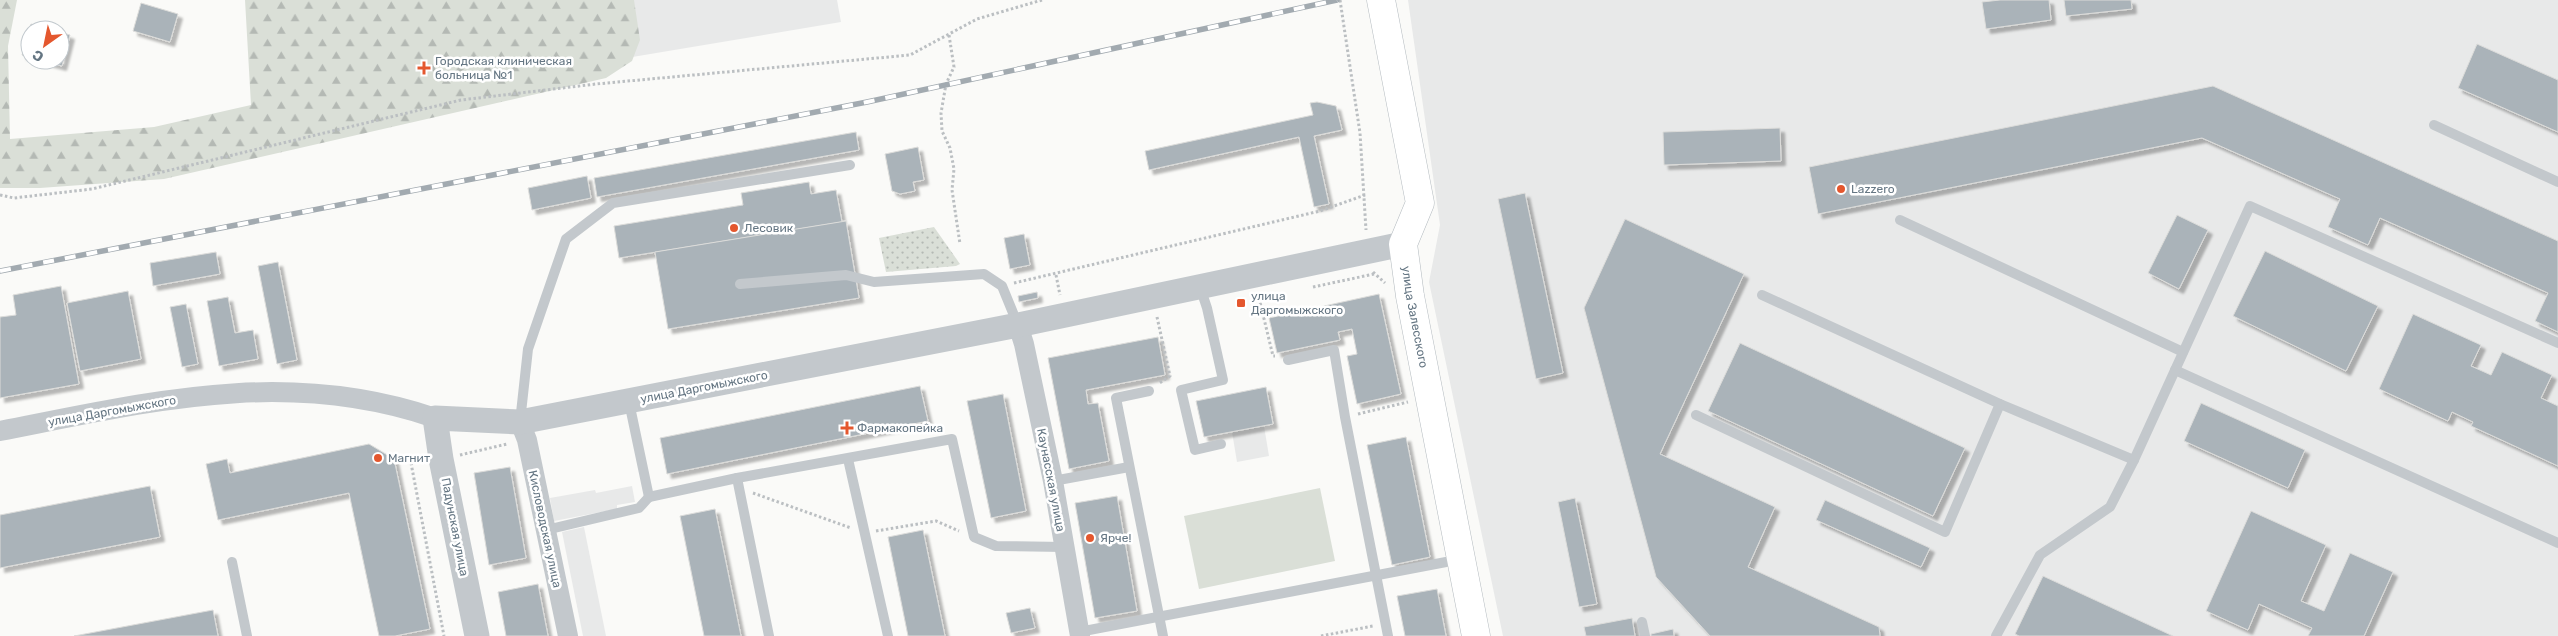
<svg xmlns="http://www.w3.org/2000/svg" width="2558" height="636" viewBox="0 0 2558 636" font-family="Rubik,sans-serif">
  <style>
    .built { fill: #e8e9e9 }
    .grass { fill: url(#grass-dots) }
    .forest { fill: url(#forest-firs) }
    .pitch { fill: #dadfd7 }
    .building { fill: #aab3b9; stroke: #dcdcda; filter: url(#shadow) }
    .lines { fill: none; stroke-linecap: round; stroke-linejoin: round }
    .secondary-casing { stroke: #b3babf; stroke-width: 29 }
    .path { stroke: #bbbfc2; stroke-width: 3; stroke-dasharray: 2.5 2.5; stroke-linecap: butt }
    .service { stroke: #c3c8cc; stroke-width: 10 }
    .minor { stroke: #c3c8cc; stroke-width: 20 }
    .tertiary { stroke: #c3c8cc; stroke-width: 25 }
    .secondary { stroke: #fff; stroke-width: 28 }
    .rail-casing { stroke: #a2aab0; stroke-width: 5.5 }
    .rail { stroke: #fff; stroke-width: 4; stroke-dasharray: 11; stroke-linecap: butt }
    .poi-dot { fill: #e4572e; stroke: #fff; stroke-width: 2 }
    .labels { text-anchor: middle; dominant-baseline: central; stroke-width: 5; stroke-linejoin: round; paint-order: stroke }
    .poi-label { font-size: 12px; fill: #657683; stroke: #fff; text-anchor: start }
    .street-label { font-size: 12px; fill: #657683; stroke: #fff }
  </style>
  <defs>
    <pattern id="grass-dots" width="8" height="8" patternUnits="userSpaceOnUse" patternTransform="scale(1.25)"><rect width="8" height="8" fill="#dadfd7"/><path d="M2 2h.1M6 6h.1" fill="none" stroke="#b4b9b4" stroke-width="1.8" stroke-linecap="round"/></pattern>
    <pattern id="forest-firs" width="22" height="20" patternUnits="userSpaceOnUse" patternTransform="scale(1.25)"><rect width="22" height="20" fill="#dadfd7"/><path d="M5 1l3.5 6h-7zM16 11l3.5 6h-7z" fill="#b4b9b4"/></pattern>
    <filter id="shadow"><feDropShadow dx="4.5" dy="4.5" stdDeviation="1" flood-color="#0004"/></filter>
  </defs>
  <rect width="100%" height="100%" fill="#fafaf8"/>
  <g class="built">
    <polygon points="267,0 837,0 841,22 292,114"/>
    <polygon points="1408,0 2558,0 2558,636 1503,636 1429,282 1440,225"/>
    <polygon points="1264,426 1269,456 1237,462 1232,432"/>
    <polygon points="632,486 635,502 617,505 617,509 554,521 550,498 595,490 596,493"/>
    <polygon points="584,527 606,636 583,636 562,532"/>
  </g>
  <polygon class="grass" points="934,227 960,264 956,266 886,272 879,238"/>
  <polygon class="forest" points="0,0 17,0 8,46 10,139 154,127 251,105 245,0 634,0 640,40 632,61 606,78 164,179 40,188 0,188"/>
  <polygon class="pitch" points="1320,488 1335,561 1199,589 1184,516"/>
  <g class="building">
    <polygon points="2000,0 2049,0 2051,20 1986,29 1982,2"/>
    <polygon points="2064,0 2131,0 2132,9 2066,16"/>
    <polygon points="141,3 178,14 170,42 133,31"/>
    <polygon points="31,24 52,30 30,30 30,57 22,55"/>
    <polygon points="60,32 70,35 62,66 39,60 60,60"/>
    <polygon points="2477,44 2558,80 2558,132 2458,88"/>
    <polygon points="2213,86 2558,241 2558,332 2535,321 2548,293 2380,218 2368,245 2328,227 2340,199 2202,138 1818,214 1809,167"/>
    <polygon points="1317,102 1336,106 1342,130 1314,136 1329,204 1314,207 1299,137 1149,170 1145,151 1313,115 1310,103"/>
    <polygon points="1780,128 1781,161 1664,165 1663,132"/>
    <polygon points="856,132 859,150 597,197 594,178"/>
    <polygon points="918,147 924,180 913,182 915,191 900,194 892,191 885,154"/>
    <polygon points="587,176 591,198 532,210 528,188"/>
    <polygon points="809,182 811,194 836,190 842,222 619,258 614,226 743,205 741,193"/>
    <polygon points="1525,193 1563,373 1536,379 1498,199"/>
    <polygon points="2177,215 2208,230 2179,289 2148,273"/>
    <polygon points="1625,219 1744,274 1660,454 1775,507 1748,567 1879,627 1880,636 1710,636 1656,577 1584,308"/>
    <polygon points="846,221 859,298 668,329 655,252"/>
    <polygon points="1024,234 1030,265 1010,269 1004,238"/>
    <polygon points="2265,251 2378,306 2346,371 2233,316"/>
    <polygon points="216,252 220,274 153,286 150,263"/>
    <polygon points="278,262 297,360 277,364 258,266"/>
    <polygon points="61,286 79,384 0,398 0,317 16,315 13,295"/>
    <polygon points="128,291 141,359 80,371 67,303"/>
    <polygon points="1037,292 1038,298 1019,302 1018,296"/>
    <polygon points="1379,294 1401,394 1357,404 1347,356 1357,354 1352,329 1338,332 1340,340 1277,353 1269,318"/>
    <polygon points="228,297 235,333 253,330 258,359 219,366 207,301"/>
    <polygon points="186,304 198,364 182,367 170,307"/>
    <polygon points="2413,314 2481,345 2471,366 2491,375 2502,352 2552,375 2541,398 2558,406 2558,466 2471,426 2473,422 2452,412 2448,421 2379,389"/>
    <polygon points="1158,337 1165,375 1086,390 1088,404 1098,403 1109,461 1069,469 1048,358"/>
    <polygon points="1740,343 1965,448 1933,516 1708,411"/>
    <polygon points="920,386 928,421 667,474 660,438"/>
    <polygon points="1266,387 1273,424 1204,437 1196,401"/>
    <polygon points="1003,394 1026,511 991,518 967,401"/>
    <polygon points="2201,403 2305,450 2288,488 2184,441"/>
    <polygon points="1406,437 1430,557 1392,565 1367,445"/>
    <polygon points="369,444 394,459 430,629 395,636 379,636 349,493 218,520 206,464 227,459 230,473"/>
    <polygon points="510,467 526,558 489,565 474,473"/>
    <polygon points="150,486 160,537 0,568 0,515"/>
    <polygon points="1117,496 1137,611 1095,618 1075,503"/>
    <polygon points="1575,498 1597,604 1579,607 1558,502"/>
    <polygon points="1825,500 1930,548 1921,567 1816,520"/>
    <polygon points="715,509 721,538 741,636 704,636 680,516"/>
    <polygon points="2251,511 2326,545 2301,601 2324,611 2350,553 2393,572 2364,636 2308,636 2312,628 2259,604 2248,630 2206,611"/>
    <polygon points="923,530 945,636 908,636 888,537"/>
    <polygon points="2043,576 2173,636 2019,636 2015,634"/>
    <polygon points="538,584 548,636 506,636 498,592"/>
    <polygon points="1437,589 1446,636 1405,636 1397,596"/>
    <polygon points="1030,608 1035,628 1011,633 1006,613"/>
    <polygon points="213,610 218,636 74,636"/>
    <polygon points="1632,618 1635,636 1586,636 1584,627"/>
    <polygon points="1673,629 1674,636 1651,636 1651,634"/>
  </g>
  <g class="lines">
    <g class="secondary-casing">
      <g id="secondary">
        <path id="s1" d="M1381 0 1420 203 1403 244 1410 296 1476 636"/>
      </g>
    </g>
    <g class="path">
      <polyline points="1340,0 1360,133 1366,230"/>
      <polyline points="949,35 954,67 946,84 941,113 942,131 950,148 954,169 952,190 960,244"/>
      <polyline points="0,195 14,198 92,189 461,100 596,84 910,55 977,19 1042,0"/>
      <polyline points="1373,272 1385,283"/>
      <polyline points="1056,275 1060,295"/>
      <polyline points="1014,283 1320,211 1365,195"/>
      <polyline points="1313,287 1374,274"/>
      <polyline points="1259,298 1273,356 1275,356"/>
      <polyline points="1157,317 1170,376 1158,384"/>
      <polyline points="1358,414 1408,402"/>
      <polyline points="460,455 507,444"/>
      <polyline points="421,461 411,463 444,636"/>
      <polyline points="753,493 851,528"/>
      <polyline points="876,531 936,521 959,531"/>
      <polyline points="1321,636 1373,626"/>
    </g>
    <g class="service">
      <polyline points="2434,125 2558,182"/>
      <polyline points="1900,220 2183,352"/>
      <polyline points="740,284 846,275 874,282 984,274 1002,286 1018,325"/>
      <polyline points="1200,287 1207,308 1223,380 1181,390 1195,450 1221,444"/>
      <polyline points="1762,295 2000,404 2134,460 2110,507 2040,555 1996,636"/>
      <polyline points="1288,360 1334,350 1345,417 1388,636"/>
      <polyline points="2175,370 2558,543"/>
      <polyline points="1149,391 1116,398 1163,636"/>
      <polyline points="629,402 649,497 737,478 952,439 974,537 996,546 1064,547"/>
      <polyline points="1696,415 1945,532 2000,404"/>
      <polyline points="520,422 528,349 566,239 613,203 850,165"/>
      <polyline points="848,459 888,636"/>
      <polyline points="2134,460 2250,206 2558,343"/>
      <polyline points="737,478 769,636"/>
      <polyline points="1053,481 1129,467"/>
      <polyline points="546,530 639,508 649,497"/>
      <polyline points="232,562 247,636"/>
      <polyline points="1642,622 1645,636"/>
      <polyline points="1079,632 1446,562"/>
    </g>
    <g class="minor">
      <polyline points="1018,325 1024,344 1053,481 1080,636"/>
      <polyline points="520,422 527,440 568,636"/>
      <path d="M0 431C149 402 286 367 435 418"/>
    </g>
    <polyline class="tertiary" points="477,636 441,459 435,418 520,422 1018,325 1403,244"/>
    <use href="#secondary" class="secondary"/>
    <g class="rail-casing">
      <polyline id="rail" points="0,271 867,102 1337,0"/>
    </g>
    <use href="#rail" class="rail"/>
  </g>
  <g class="poi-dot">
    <path d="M421.5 60.5h5v5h5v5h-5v5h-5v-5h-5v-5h5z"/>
    <circle cx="1841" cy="189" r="5"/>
    <circle cx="734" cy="228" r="5"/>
    <rect x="1236" y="298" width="10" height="10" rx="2.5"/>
    <path d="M844.5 420.5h5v5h5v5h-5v5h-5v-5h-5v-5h5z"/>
    <circle cx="378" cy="458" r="5"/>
    <circle cx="1090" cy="538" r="5"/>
  </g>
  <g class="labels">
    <g class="poi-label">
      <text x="435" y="61">Городская клиническая<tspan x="435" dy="14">больница №1</tspan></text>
      <text x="1851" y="189">Lazzero</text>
      <text x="744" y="228">Лесовик</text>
      <text x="1251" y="296">улица<tspan x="1251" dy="14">Даргомыжского</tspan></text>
      <text x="857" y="428">Фармакопейка</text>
      <text x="388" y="458">Магнит</text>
      <text x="1100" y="538">Ярче!</text>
    </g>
    <g class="street-label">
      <text stroke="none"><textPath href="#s1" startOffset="325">улица Залесского</textPath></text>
      <text transform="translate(704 387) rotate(-11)">улица Даргомыжского</text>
      <text transform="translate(112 411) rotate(-10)">улица Даргомыжского</text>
      <text transform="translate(1051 480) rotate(79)">Каунасская улица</text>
      <text transform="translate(455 527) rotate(79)">Падунская улица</text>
      <text transform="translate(545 529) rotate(78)">Кисловодская улица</text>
    </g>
  </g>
  <g transform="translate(45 45) rotate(213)"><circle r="24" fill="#ffffff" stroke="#c1c8cd"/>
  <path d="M0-4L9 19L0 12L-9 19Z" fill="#e4572e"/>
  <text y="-8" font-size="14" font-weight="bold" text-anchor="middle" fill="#657683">С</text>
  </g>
</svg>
